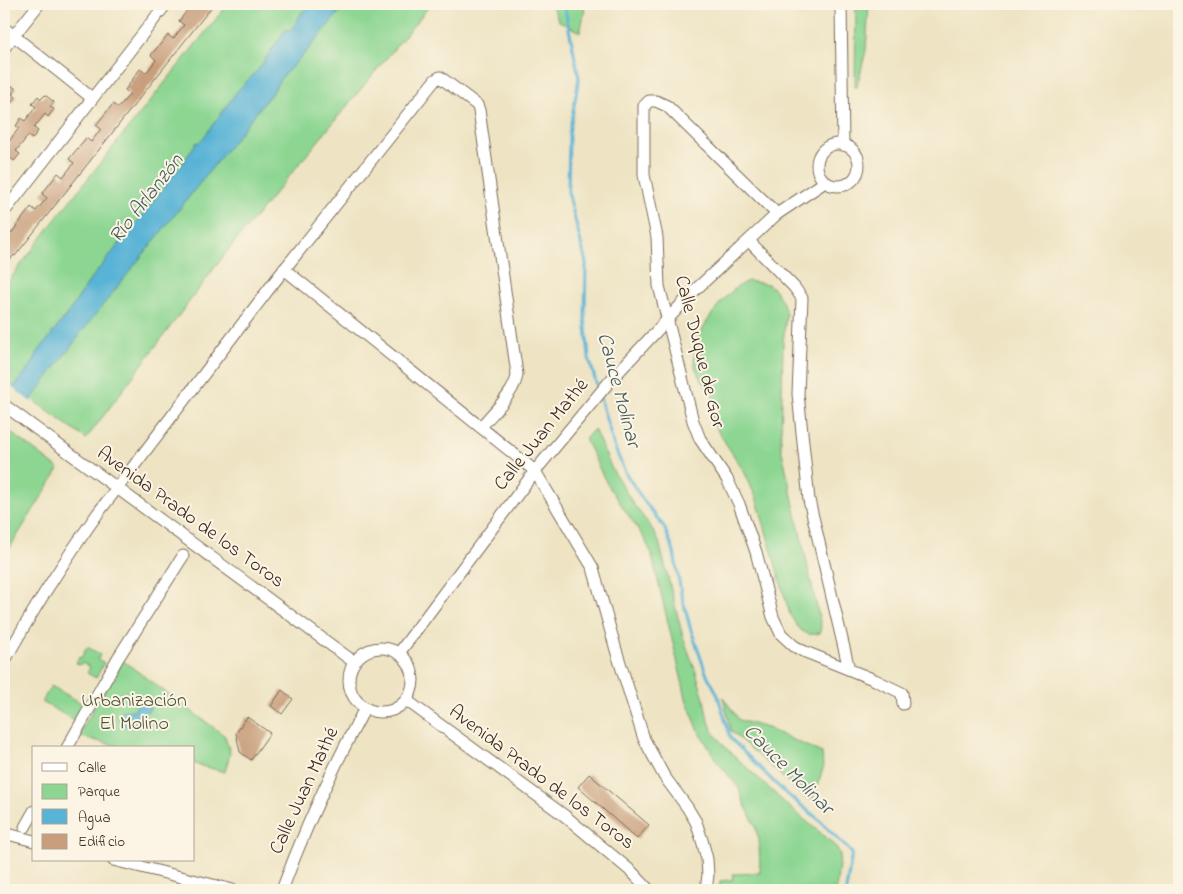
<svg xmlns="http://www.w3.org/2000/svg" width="1183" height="894" viewBox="0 0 1183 894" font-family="'Indie Flower',sans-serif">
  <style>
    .green { fill: #8cd692; stroke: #648058 }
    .water { fill: #58b3d6; stroke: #4a6e7a }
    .pier { fill: #eee4c4 }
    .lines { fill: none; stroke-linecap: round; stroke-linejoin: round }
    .stream { stroke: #58b3d6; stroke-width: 3 }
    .building { fill: #c89e7c }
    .street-casing { stroke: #7a6b58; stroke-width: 13 }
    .street { stroke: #fff; stroke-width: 11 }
    .labels { text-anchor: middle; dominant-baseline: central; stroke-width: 4; stroke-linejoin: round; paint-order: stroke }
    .street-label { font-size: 20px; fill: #3b2a1e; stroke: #fcf5e5 }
    .park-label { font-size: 20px; fill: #4f553b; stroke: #fcf5e5 }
    .water-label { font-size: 21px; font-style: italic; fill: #455a5e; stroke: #fcf5e5 }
  </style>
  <rect width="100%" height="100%" fill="#fcf5e5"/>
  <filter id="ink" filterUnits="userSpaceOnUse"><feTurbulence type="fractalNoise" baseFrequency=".02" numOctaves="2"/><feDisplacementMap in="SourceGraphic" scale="10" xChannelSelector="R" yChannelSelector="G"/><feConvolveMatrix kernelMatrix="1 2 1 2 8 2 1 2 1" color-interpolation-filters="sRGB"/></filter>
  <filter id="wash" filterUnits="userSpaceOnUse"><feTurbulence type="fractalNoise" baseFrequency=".0096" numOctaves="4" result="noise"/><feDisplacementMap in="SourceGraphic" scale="20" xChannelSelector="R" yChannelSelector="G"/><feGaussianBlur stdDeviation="1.12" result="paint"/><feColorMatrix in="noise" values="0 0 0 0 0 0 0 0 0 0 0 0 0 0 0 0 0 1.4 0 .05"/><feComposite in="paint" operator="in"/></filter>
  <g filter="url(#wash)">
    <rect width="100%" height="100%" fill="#eee4c4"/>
    <g class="green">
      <polygon points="228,4 431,4 225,254 86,439 4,379 4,287 61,212"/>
      <polygon points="551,4 585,4 584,15 580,32 559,21"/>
      <polygon points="856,4 869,4 866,50 857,87 855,87"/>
      <path d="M748 281 768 284 775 290 783 303 786 314 783 344 781 447 821 626 820 633C804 638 798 628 790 615L757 500 745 473 714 425 712 415 714 397C707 387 694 373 694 359 694 334 724 290 748 281Z"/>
      <polygon points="4,427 59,469 4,557"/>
      <polygon points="594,429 612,469 634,505 651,527 659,542 683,637 696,672 704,699 707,716 713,732 725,747 787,805 835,845 840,855 836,890 719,890 720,881 732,880 733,874 760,873 759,841 755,825 744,803 739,788 716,760 699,731 687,702 651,552 644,538 607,484 585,439"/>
      <polygon points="87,647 100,654 98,659 104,663 96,678 87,673 90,667 82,663 80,665 76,663 79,657 81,658"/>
      <polygon points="122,660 225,736 230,753 225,772 194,764 194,748 125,748 78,736"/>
      <polygon points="51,686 85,705 76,721 42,702"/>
      <polygon points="723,697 739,720 767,728 822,753 823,769 813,798 809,799 805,797 731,731"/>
    </g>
    <g class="water">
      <path d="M311 4H346L306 52 280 79 274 90 91 320 4 436V399L32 364 38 352 69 312 90 280 146 211 156 197 166 185 171 176 181 166 196 143 201 141 238 90 258 70 285 30 293 29C296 19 302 11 311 4Z"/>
      <polygon points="143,701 149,703 150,708 148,711 140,716 138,724 130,727 122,725 119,719 120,713 124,711 134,710 139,703"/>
    </g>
    <polygon class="pier" points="10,386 31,402 10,432 4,427 4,395"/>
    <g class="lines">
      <g class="stream">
        <polyline points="564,4 579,78 569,134 568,192 586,263 585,317 589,358 598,390"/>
        <polyline points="600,398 614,446 625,472 641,497 664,527 674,552 681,593 690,627 706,673 717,693 731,739 782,790 817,818 852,853 846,890"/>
      </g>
    </g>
    <g id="blocks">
      <g class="building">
        <polygon points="192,4 214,4 15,256 14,255 4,267 4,243 31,207 36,211 47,198 42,194 58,173 63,177 74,163 69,159 86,138 91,142 101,129 96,125 113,104 118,108 130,94 125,90 140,69 146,73 156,60 151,55 168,35 173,39 184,25 179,21"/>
        <polygon points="4,80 16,89 12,94 16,97 10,104 6,101 4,105"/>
        <polygon points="45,95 54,102 50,107 54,109 48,117 45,114 34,128 38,131 32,139 28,136 16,151 20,154 14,161 11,158 4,167 4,141 7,144 19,128 16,126 21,118 25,121 36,107 32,104 38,96 41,99"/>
        <polygon points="282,690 293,699 282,714 271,706"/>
        <polygon points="247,717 270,733 251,760 240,752 236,733"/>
        <polygon points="589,774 649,825 637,839 578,787"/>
      </g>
    </g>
  </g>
  <g filter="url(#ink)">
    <use href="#blocks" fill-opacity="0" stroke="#7a6b58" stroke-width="1"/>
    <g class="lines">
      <g class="street-casing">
        <g id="street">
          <polyline points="841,4 843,145"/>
          <polyline points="4,28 92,98"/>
          <polyline points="4,48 39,4"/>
          <circle cx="838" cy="165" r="21"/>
          <polyline points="4,212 166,4"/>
          <polyline points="777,214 667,106 656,101 649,101 644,106 644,175 657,237 659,286 693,421 700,439 727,479 739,504 756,552 773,617 781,634 794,646 803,651 875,680 902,693 903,704"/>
          <polyline points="749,241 794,287 802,298 798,394 809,500 849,669"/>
          <polyline points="284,269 535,471 593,568 616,650 644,739 664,776 687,807 696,822 702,840 707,859 708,875 706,890"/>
          <polyline points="4,405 354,662"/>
          <circle cx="381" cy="680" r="32"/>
          <polyline points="399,653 535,471 610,381 693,292 777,214 825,182"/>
          <path d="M4 662C32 611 64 561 98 513L275 281 435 80 440 77 477 105 479 110 517 374C516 392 492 413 481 427"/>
          <polyline points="406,700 565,816 632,872 649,890"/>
          <polyline points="67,748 118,658 183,556"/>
          <polyline points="25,827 34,811"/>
          <polyline points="4,833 34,841"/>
          <polyline points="113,860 233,890"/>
          <path d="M282 890C305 828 333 767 365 708"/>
        </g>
      </g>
      <use href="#street" class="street"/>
    </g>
  </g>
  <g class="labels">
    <g class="street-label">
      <text transform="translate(699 352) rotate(76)">Calle Duque de Gor</text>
      <text transform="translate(542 435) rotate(-51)">Calle Juan Mathé</text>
      <text transform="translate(190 518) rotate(36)">Avenida Prado de los Toros</text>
      <text transform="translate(541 778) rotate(37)">Avenida Prado de los Toros</text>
      <text transform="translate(305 791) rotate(-65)">Calle Juan Mathé</text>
    </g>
    <g class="park-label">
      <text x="134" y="701">Urbanización<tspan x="134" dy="23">El Molino</tspan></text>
    </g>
    <g class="water-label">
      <text transform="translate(147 199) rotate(-52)">Río Arlanzón</text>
      <text transform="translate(618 390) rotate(75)">Cauce Molinar</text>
      <text transform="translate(788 770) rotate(45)">Cauce Molinar</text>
    </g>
  </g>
  <rect width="1183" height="894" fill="none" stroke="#fcf5e5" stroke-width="20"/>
  <rect x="32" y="746" width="162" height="115" fill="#fcf5e5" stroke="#afa495"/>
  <rect x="42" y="763" width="25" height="8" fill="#ffffff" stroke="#afa495"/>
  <text x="78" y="772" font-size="15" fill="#3b2a1e">Calle</text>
  <rect x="42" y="784" width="25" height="15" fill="#8cd692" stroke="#afa495"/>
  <text x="78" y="796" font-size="15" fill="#3b2a1e">Parque</text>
  <rect x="42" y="809" width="25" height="15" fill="#58b3d6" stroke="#afa495"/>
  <text x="78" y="822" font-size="15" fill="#3b2a1e">Agua</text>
  <rect x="42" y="834" width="25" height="15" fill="#c89e7c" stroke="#afa495"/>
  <text x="78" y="846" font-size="15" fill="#3b2a1e">Edificio</text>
</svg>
